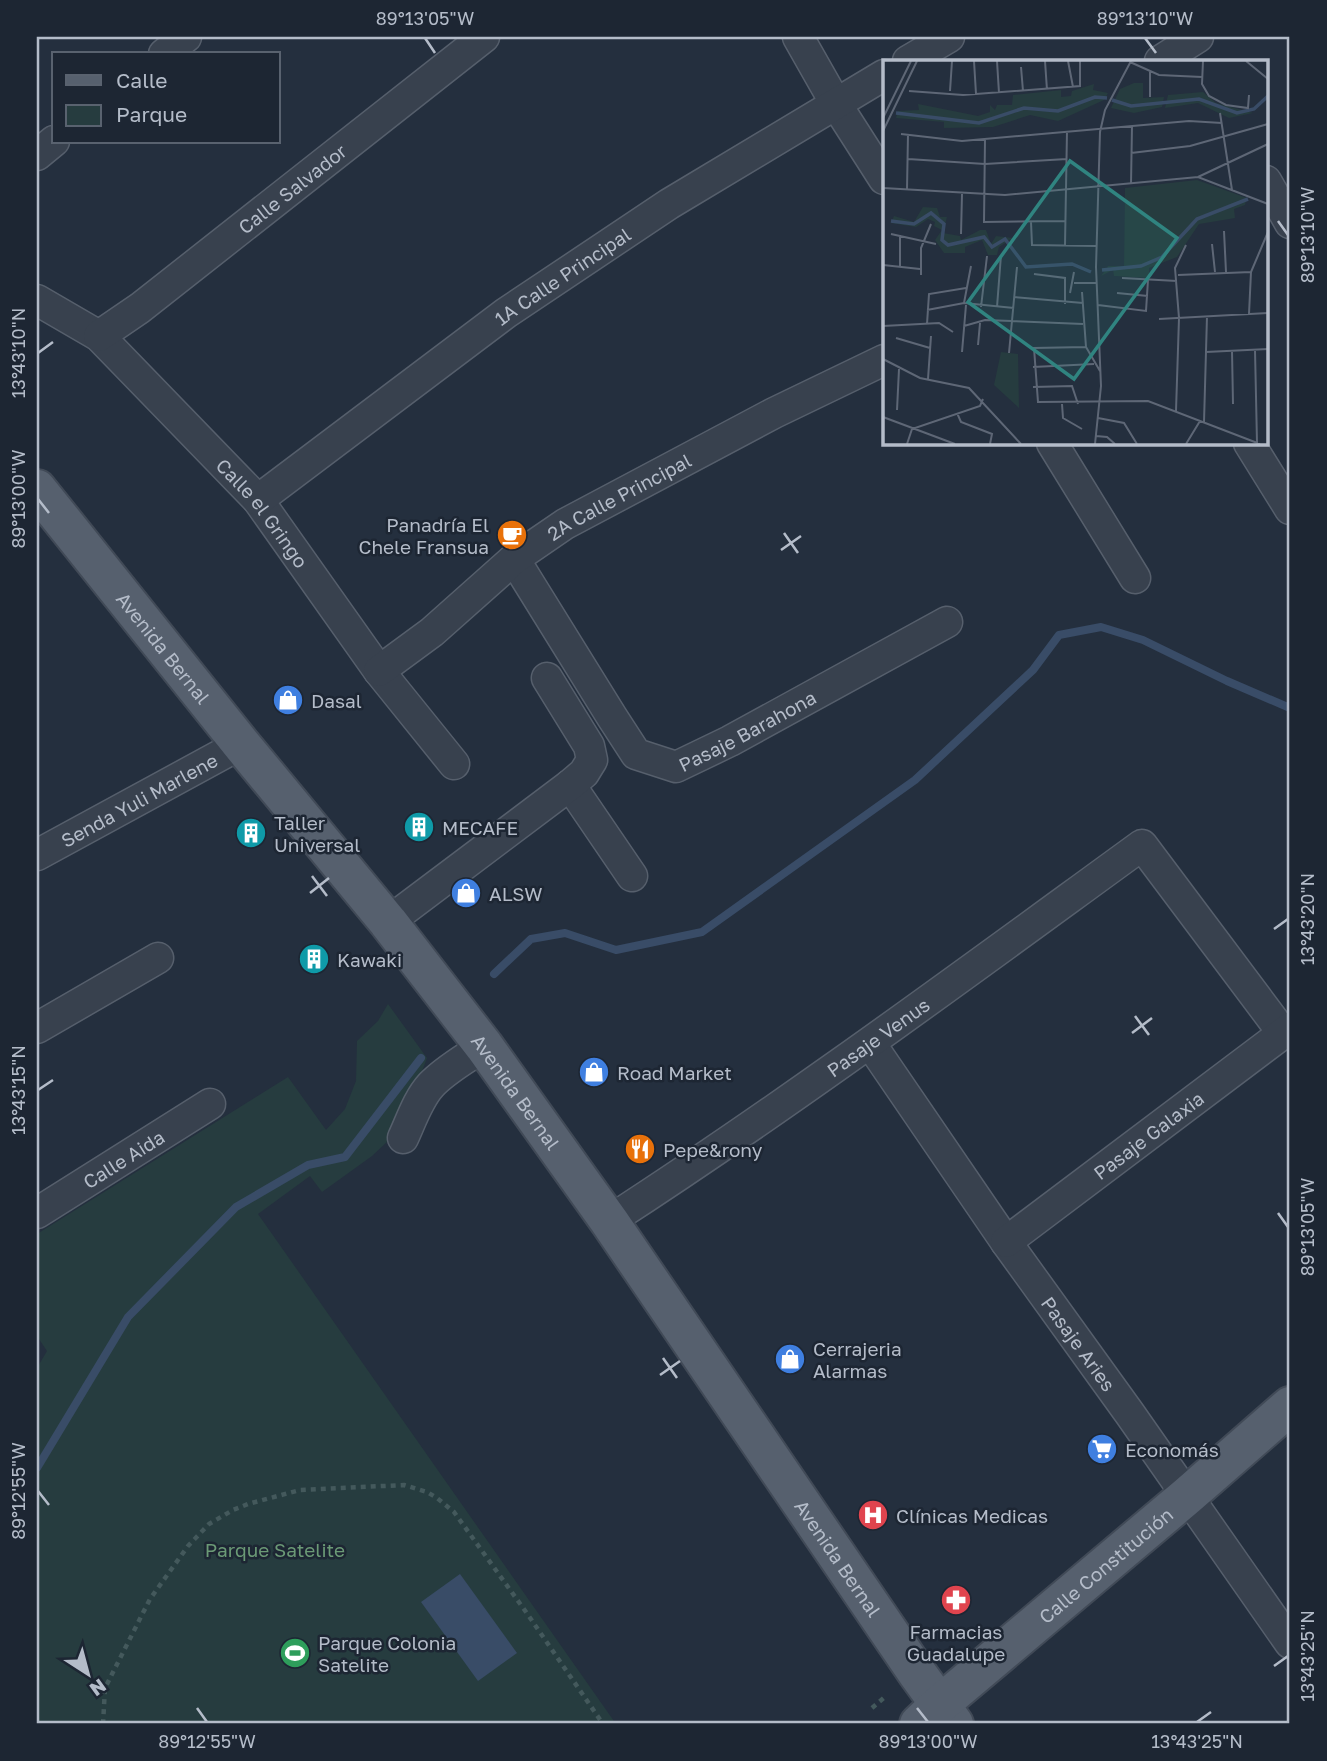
<svg xmlns="http://www.w3.org/2000/svg" width="1327" height="1761" viewBox="0 0 1327 1761" font-family="'Golos Text',sans-serif">
  <style>
    .green { fill: #263c3f }
    .water { fill: #394c67 }
    .lines { fill: none; stroke-linecap: round; stroke-linejoin: round }
    .stream { stroke: #394c67; stroke-width: 8 }
    .minor-casing { stroke: #565f6c; stroke-width: 33 }
    .major-casing { stroke: #414a57; stroke-width: 42 }
    .path { stroke: #44595c; stroke-width: 4.5; stroke-dasharray: 5 5; stroke-linecap: butt }
    .minor { stroke: #38414e; stroke-width: 30 }
    .major { stroke: #56606e; stroke-width: 38 }
    .ticks { fill: none; stroke: #b4bcc9; stroke-width: 2.5 }
    .labels { text-anchor: middle; dominant-baseline: central; stroke-width: 5; stroke-linejoin: round; paint-order: stroke }
    .street-label { font-size: 19px; fill: #b4bcc9; stroke: #1d2633 }
    .poi-label { font-size: 19px; fill: #b4bcc9; stroke: #1d2633; text-anchor: start }
    .park-label { font-size: 19px; fill: #6b9a76; stroke: #1d2633 }
    .inset-river { fill: none; stroke: #394c67; stroke-width: 3.5 }
    .inset-road { fill: none; stroke: #5e6776; stroke-width: 2 }
    .view { fill: #308480; fill-opacity: 0.15; stroke: #308480; stroke-width: 3.5 }
    .inset-edge { fill: none; stroke: #b4bcc9; stroke-width: 3.5 }
    .neatline { fill: none; stroke: #b4bcc9; stroke-width: 2.5 }
    .ticks-label { font-size: 18px; text-anchor: middle; fill: #b4bcc9 }
  </style>
  <rect width="100%" height="100%" fill="#242f3e"/>
  <polygon class="green" points="388,1004 427,1058 415,1090 389,1140 372,1156 322,1192 310,1176 258,1214 616,1724 37,1724 37,1368 47,1351 37,1336 37,1234 288,1077 326,1130 345,1109 356,1081 357,1041 378,1021"/>
  <polygon class="water" points="460,1574 517,1653 478,1681 421,1602"/>
  <g class="lines">
    <g class="stream">
      <polyline points="494,974 531,939 565,933 616,950 702,932 915,780 1033,670 1059,635 1101,627 1143,640 1227,681 1290,708"/>
      <polyline points="37,1468 128,1317 236,1207 308,1165 345,1157 421,1058"/>
    </g>
    <g class="minor-casing">
      <g id="minor">
        <polyline points="798,37 836,104 884,179"/>
        <polyline points="164,54 186,37"/>
        <polyline points="908,61 949,37"/>
        <polyline points="1160,61 1198,37"/>
        <polyline points="37,155 54,141"/>
        <polyline points="1266,181 1290,223"/>
        <path id="s1" d="M37 300 99 336 258 500 379 671 454 764"/>
        <path id="s2" d="M99 336 140 308 484 37"/>
        <polyline points="1052,443 1135,578"/>
        <polyline points="1249,443 1290,509"/>
        <path id="s3" d="M258 500 506 313 669 204 884 75"/>
        <path id="s4" d="M514 559 612 717 636 754 676 767 730 741 947 622"/>
        <path id="s5" d="M379 671 432 632 514 559 565 524 774 413 884 360"/>
        <polyline points="570,785 632,876"/>
        <path id="s6" d="M37 855 241 744"/>
        <polyline points="388,922 570,785 584,773 592,760 589,746 547,678"/>
        <polyline points="37,1028 158,958"/>
        <path id="s7" d="M870 1043 1006 1242 1130 1414 1290 1643"/>
        <path d="M403 1138C411 1121 418 1099 431 1085 446 1069 467 1058 484 1046"/>
        <path id="s8" d="M37 1213 210 1104"/>
        <path id="s9" d="M609 1221C791 1103 966 973 1142 845L1283 1033"/>
        <path id="s10" d="M1006 1242 1290 1028"/>
      </g>
    </g>
    <g class="major-casing">
      <g id="major">
        <path id="s11" d="M37 489 241 744 388 922 484 1046 609 1221 917 1673 954 1724"/>
        <path id="s12" d="M919 1724 939 1705 1187 1496 1290 1406"/>
      </g>
    </g>
    <g class="path">
      <polyline points="872,1708 886,1696"/>
      <polyline points="103,1724 105,1688 150,1599 188,1546 209,1524 233,1510 248,1504 300,1490 404,1485 427,1492 437,1498 454,1512 526,1612 603,1724"/>
    </g>
    <use href="#minor" class="minor"/>
    <use href="#major" class="major"/>
  </g>
  <path class="ticks" d="M425 38 435 53M1145 38 1156 53M1278 221 1288 235M38 353 53 342M38 499 49 513M784 533 798 553M781 550 801 536M312 876 327 896M310 893 329 878M1274 929 1288 919M1135 1016 1149 1035M1132 1033 1152 1018M38 1090 53 1080M1278 1213 1288 1227M663 1358 677 1378M660 1375 680 1361M38 1491 49 1505M1274 1666 1288 1656M197 1708 207 1722M917 1708 928 1722M1197 1722 1211 1712"/>
  <defs>
    <g id="cafe-disc" transform="scale(1.575)"><circle r="9.5" fill="#e8710a" stroke="#1d2633"/><path d="M-5.5-4.5H6V0H3Q3 3.5 0 3.5H-2.5Q-5.5 3.5-5.5 0ZM3-3.2v2h1.7v-2ZM-6 4.5H4V6H-6Z" fill="#fff"/></g>
    <g id="shop-disc" transform="scale(1.575)"><circle r="9.5" fill="#3f7fe0" stroke="#1d2633"/><path d="M-5-2.5h2.3a2.7 3.5 0 0 1 5.4 0H5L5.5 6h-11ZM-1.5-2.5h3a1.5 2.3 0 0 0-3 0Z" fill="#fff"/></g>
    <g id="building-disc" transform="scale(1.575)"><circle r="9.5" fill="#0f9aa8" stroke="#1d2633"/><path d="M-4-6H4V6H1V3H-1V6H-4ZM-2.5-4.3h1.7v1.8h-1.7ZM.8-4.3h1.7v1.8H.8ZM-2.5-1h1.7V.8h-1.7ZM.8-1h1.7V.8H.8Z" fill="#fff"/></g>
    <g id="restaurant-disc" transform="scale(1.575)"><circle r="9.5" fill="#e8710a" stroke="#1d2633"/><path d="M-5-6h1v4h1v-4h1v4h1v-4h1v5L-1.5 .5V6h-2V.5L-5-1ZM5-6V6H3V1.5H1.5Q1.5-4 5-6Z" fill="#fff"/></g>
    <g id="supermarket-disc" transform="scale(1.575)"><circle r="9.5" fill="#3f7fe0" stroke="#1d2633"/><path d="M-6-5.5h2.5l.6 2H6L4.5 2H-2.5L-4.4-4H-6ZM-1.5 3.2a1.3 1.3 0 1 0 .1 0ZM3 3.2a1.3 1.3 0 1 0 .1 0Z" fill="#fff"/></g>
    <g id="hospital-disc" transform="scale(1.575)"><circle r="9.5" fill="#e0444e" stroke="#1d2633"/><path d="M-5-5h3v3.5h4V-5h3V5h-3V1.5h-4V5h-3Z" fill="#fff"/></g>
    <g id="pharmacy-disc" transform="scale(1.575)"><circle r="9.5" fill="#e0444e" stroke="#1d2633"/><path d="M-2-6h4v4h4v4h-4v4h-4v-4h-4v-4h4Z" fill="#fff"/></g>
    <g id="stadium-disc" transform="scale(1.575)"><circle r="9.5" fill="#2e9e5b" stroke="#1d2633"/><path d="M0-5a6.5 5 0 1 0 0 10a6.5 5 0 1 0 0-10ZM-3.5-1.8h7v3.6h-7Z" fill="#fff"/></g>
  </defs>
  <g fill-rule="evenodd">
    <use href="#cafe-disc" x="512" y="535"/>
    <use href="#shop-disc" x="288" y="700"/>
    <use href="#building-disc" x="419" y="827"/>
    <use href="#building-disc" x="251" y="833"/>
    <use href="#shop-disc" x="466" y="893"/>
    <use href="#building-disc" x="314" y="959"/>
    <use href="#shop-disc" x="594" y="1072"/>
    <use href="#restaurant-disc" x="640" y="1149"/>
    <use href="#shop-disc" x="790" y="1359"/>
    <use href="#supermarket-disc" x="1102" y="1449"/>
    <use href="#hospital-disc" x="873" y="1515"/>
    <use href="#pharmacy-disc" x="956" y="1600"/>
    <use href="#stadium-disc" x="295" y="1653"/>
  </g>
  <g class="labels">
    <g class="street-label">
      <text stroke="none"><textPath href="#s2" startOffset="243">Calle Salvador</textPath></text>
      <text stroke="none"><textPath href="#s3" startOffset="378">1A Calle Principal</textPath></text>
      <text stroke="none"><textPath href="#s5" startOffset="298">2A Calle Principal</textPath></text>
      <text stroke="none"><textPath href="#s1" startOffset="313">Calle el Gringo</textPath></text>
      <text stroke="none"><textPath href="#s11" startOffset="203">Avenida Bernal</textPath></text>
      <text stroke="none"><textPath href="#s4" startOffset="352">Pasaje Barahona</textPath></text>
      <text stroke="none"><textPath href="#s6" startOffset="116">Senda Yuli Marlene</textPath></text>
      <text stroke="none"><textPath href="#s9" startOffset="326">Pasaje Venus</textPath></text>
      <text stroke="none"><textPath href="#s11" startOffset="770">Avenida Bernal</textPath></text>
      <text stroke="none"><textPath href="#s10" startOffset="178">Pasaje Galaxia</textPath></text>
      <text stroke="none"><textPath href="#s8" startOffset="102">Calle Aida</textPath></text>
      <text stroke="none"><textPath href="#s7" startOffset="366">Pasaje Aries</textPath></text>
      <text stroke="none"><textPath href="#s11" startOffset="1337">Avenida Bernal</textPath></text>
      <text stroke="none"><textPath href="#s12" startOffset="245">Calle Constitución</textPath></text>
    </g>
    <g class="poi-label">
      <text x="489" y="524" text-anchor="end">Panadría El<tspan x="489" dy="22">Chele Fransua</tspan></text>
      <text x="311" y="700">Dasal</text>
      <text x="274" y="822">Taller<tspan x="274" dy="22">Universal</tspan></text>
      <text x="442" y="827">MECAFE</text>
      <text x="489" y="893">ALSW</text>
      <text x="337" y="959">Kawaki</text>
      <text x="617" y="1072">Road Market</text>
      <text x="663" y="1149">Pepe&amp;rony</text>
      <text x="813" y="1348">Cerrajeria<tspan x="813" dy="22">Alarmas</tspan></text>
      <text x="1125" y="1449">Economás</text>
      <text x="896" y="1515">Clínicas Medicas</text>
      <text x="956" y="1631" text-anchor="middle">Farmacias<tspan x="956" dy="22">Guadalupe</tspan></text>
      <text x="318" y="1642">Parque Colonia<tspan x="318" dy="22">Satelite</tspan></text>
    </g>
    <g class="park-label">
      <text x="275" y="1549">Parque Satelite</text>
    </g>
  </g>
  <g transform="translate(883 60)">
    <rect width="385" height="385" fill="#242f3e"/>
    <path d="M251 23H260V38L281 37 279 47 251 53 228 48 237 29ZM211 24 210 30 225 33 221 40 175 61 147 55 110 67 61 68V62L13 58 15 51 36 50 35 44 95 56 107 52V45L112 50 114 45H129L130 35 178 30V37L188 36 189 31ZM320 32 333 43 370 53 346 58 315 43 282 48 285 35ZM314 120 364 138 362 145 351 149 352 158 316 164 294 197 266 208V218L231 216 230 210 218 216 225 206H241L242 128ZM40 147 54 148 57 157H64L60 173 77 176 78 180 97 170H103L108 184 113 176 130 178 116 187 114 195H105L99 180 82 187V193H61L52 180 59 170 51 166 52 162 45 159 33 167 8 163 11 156 31 162ZM118 292 135 294 136 348 111 325Z" fill="#263c3f"/>
    <path class="inset-river" d="M229 40 248 46 316 39 354 53 371 49 385 36M13 53 96 63 141 48 175 51 212 37 224 38M8 161 31 164 48 153 61 164 59 180 65 185 101 177 109 187 122 179 143 207 189 204 208 212M219 210 258 206 279 197 314 159 365 139"/>
    <path class="inset-road" d="M91 1 93 34M114 1 116 33M162 1 164 30M185 1 190 27M320 1 319 24 326 36 343 45 365 48 366 35M363 1 385 19M247 2 276 15 319 17M138 7 140 31M26 31 80 35 197 26V1M67 31 69 1M267 37V11M337 53 349 130M0 58 28 1M0 71 34 1M18 74 79 81 306 61 339 63M102 79 101 162 183 161M248 93 307 86 385 64M25 99 102 104 184 99M315 117 385 84M248 124 249 66M0 128 122 135 315 117 385 144M24 129 25 74M148 162 149 185 213 186M341 171 343 212M8 174 53 184M78 174 79 134M17 175V207M329 184 332 212M182 185 184 71M0 205 37 209M151 214 182 218V244M38 215V188L48 164M295 215 368 212M239 218 294 221M191 223H214M199 232 203 287 217 311M187 233 191 212M234 233 265 236M131 237 200 243M81 243 88 206M215 245 263 251 265 220M98 247 104 196M114 247 118 195M44 250 81 243 131 248M366 254 368 212 385 172M276 259 385 253M44 264 46 234 83 228M0 266 56 263 70 272M81 266 102 260 200 264M13 278 47 288M95 285 97 263M203 287 151 288 155 342 265 341 377 384M372 290 374 383M349 291 350 344M79 292 83 245M323 292 385 289M126 293 134 207M0 299 37 318 86 328 138 384M150 307 211 304M45 319 48 276M150 327 189 326 195 344M179 344 180 358 199 369M14 350 16 309M293 351 296 258 292 208 303 185M74 353 78 362 109 374 107 384M0 357 72 384M215 358 241 363 254 384M321 362 324 256M213 376 224 377 232 384M24 384 29 369 97 346 100 339M212 384 218 326 213 207 217 72 222 50 248 1M303 384 317 361"/>
    <path class="view" d="M187 101 294 178 191 319 85 242Z"/>
    <rect width="385" height="385" class="inset-edge"/>
  </g>
  <rect width="1327" height="1761" fill="none" stroke="#1d2633" stroke-width="77"/>
  <rect x="52" y="52" width="228" height="91" fill="#1d2633" stroke="#59626f" stroke-width="2"/>
  <rect x="66" y="75" width="35" height="10" fill="#56606e" stroke="#59626f" stroke-width="2"/>
  <text x="116" y="88" font-size="21" fill="#b4bcc9">Calle</text>
  <rect x="66" y="105" width="35" height="21" fill="#263c3f" stroke="#59626f" stroke-width="2"/>
  <text x="116" y="122" font-size="21" fill="#b4bcc9">Parque</text>
  <g transform="translate(88 1674) rotate(144)" stroke="#1d2633" stroke-width="5" paint-order="stroke">
  <path d="M0-5L12 26L0 18L-12 26Z" fill="#b4bcc9"/>
  <text y="-10" font-size="19" font-weight="bold" text-anchor="middle" fill="#b4bcc9">N</text>
  </g>
  <rect x="38" y="38" width="1250" height="1684" class="neatline"/>
  <g class="ticks-label">
    <text x="425" y="25">89°13'05"W</text>
    <text x="1145" y="25">89°13'10"W</text>
    <text transform="translate(1308 235) rotate(-90)" y="6">89°13'10"W</text>
    <text transform="translate(19 353) rotate(-90)" y="6">13°43'10"N</text>
    <text transform="translate(19 499) rotate(-90)" y="6">89°13'00"W</text>
    <text transform="translate(1308 919) rotate(-90)" y="6">13°43'20"N</text>
    <text transform="translate(19 1090) rotate(-90)" y="6">13°43'15"N</text>
    <text transform="translate(1308 1227) rotate(-90)" y="6">89°13'05"W</text>
    <text transform="translate(19 1491) rotate(-90)" y="6">89°12'55"W</text>
    <text transform="translate(1308 1656) rotate(-90)" y="6">13°43'25"N</text>
    <text x="207" y="1748">89°12'55"W</text>
    <text x="928" y="1748">89°13'00"W</text>
    <text x="1197" y="1748">13°43'25"N</text>
  </g>
</svg>
